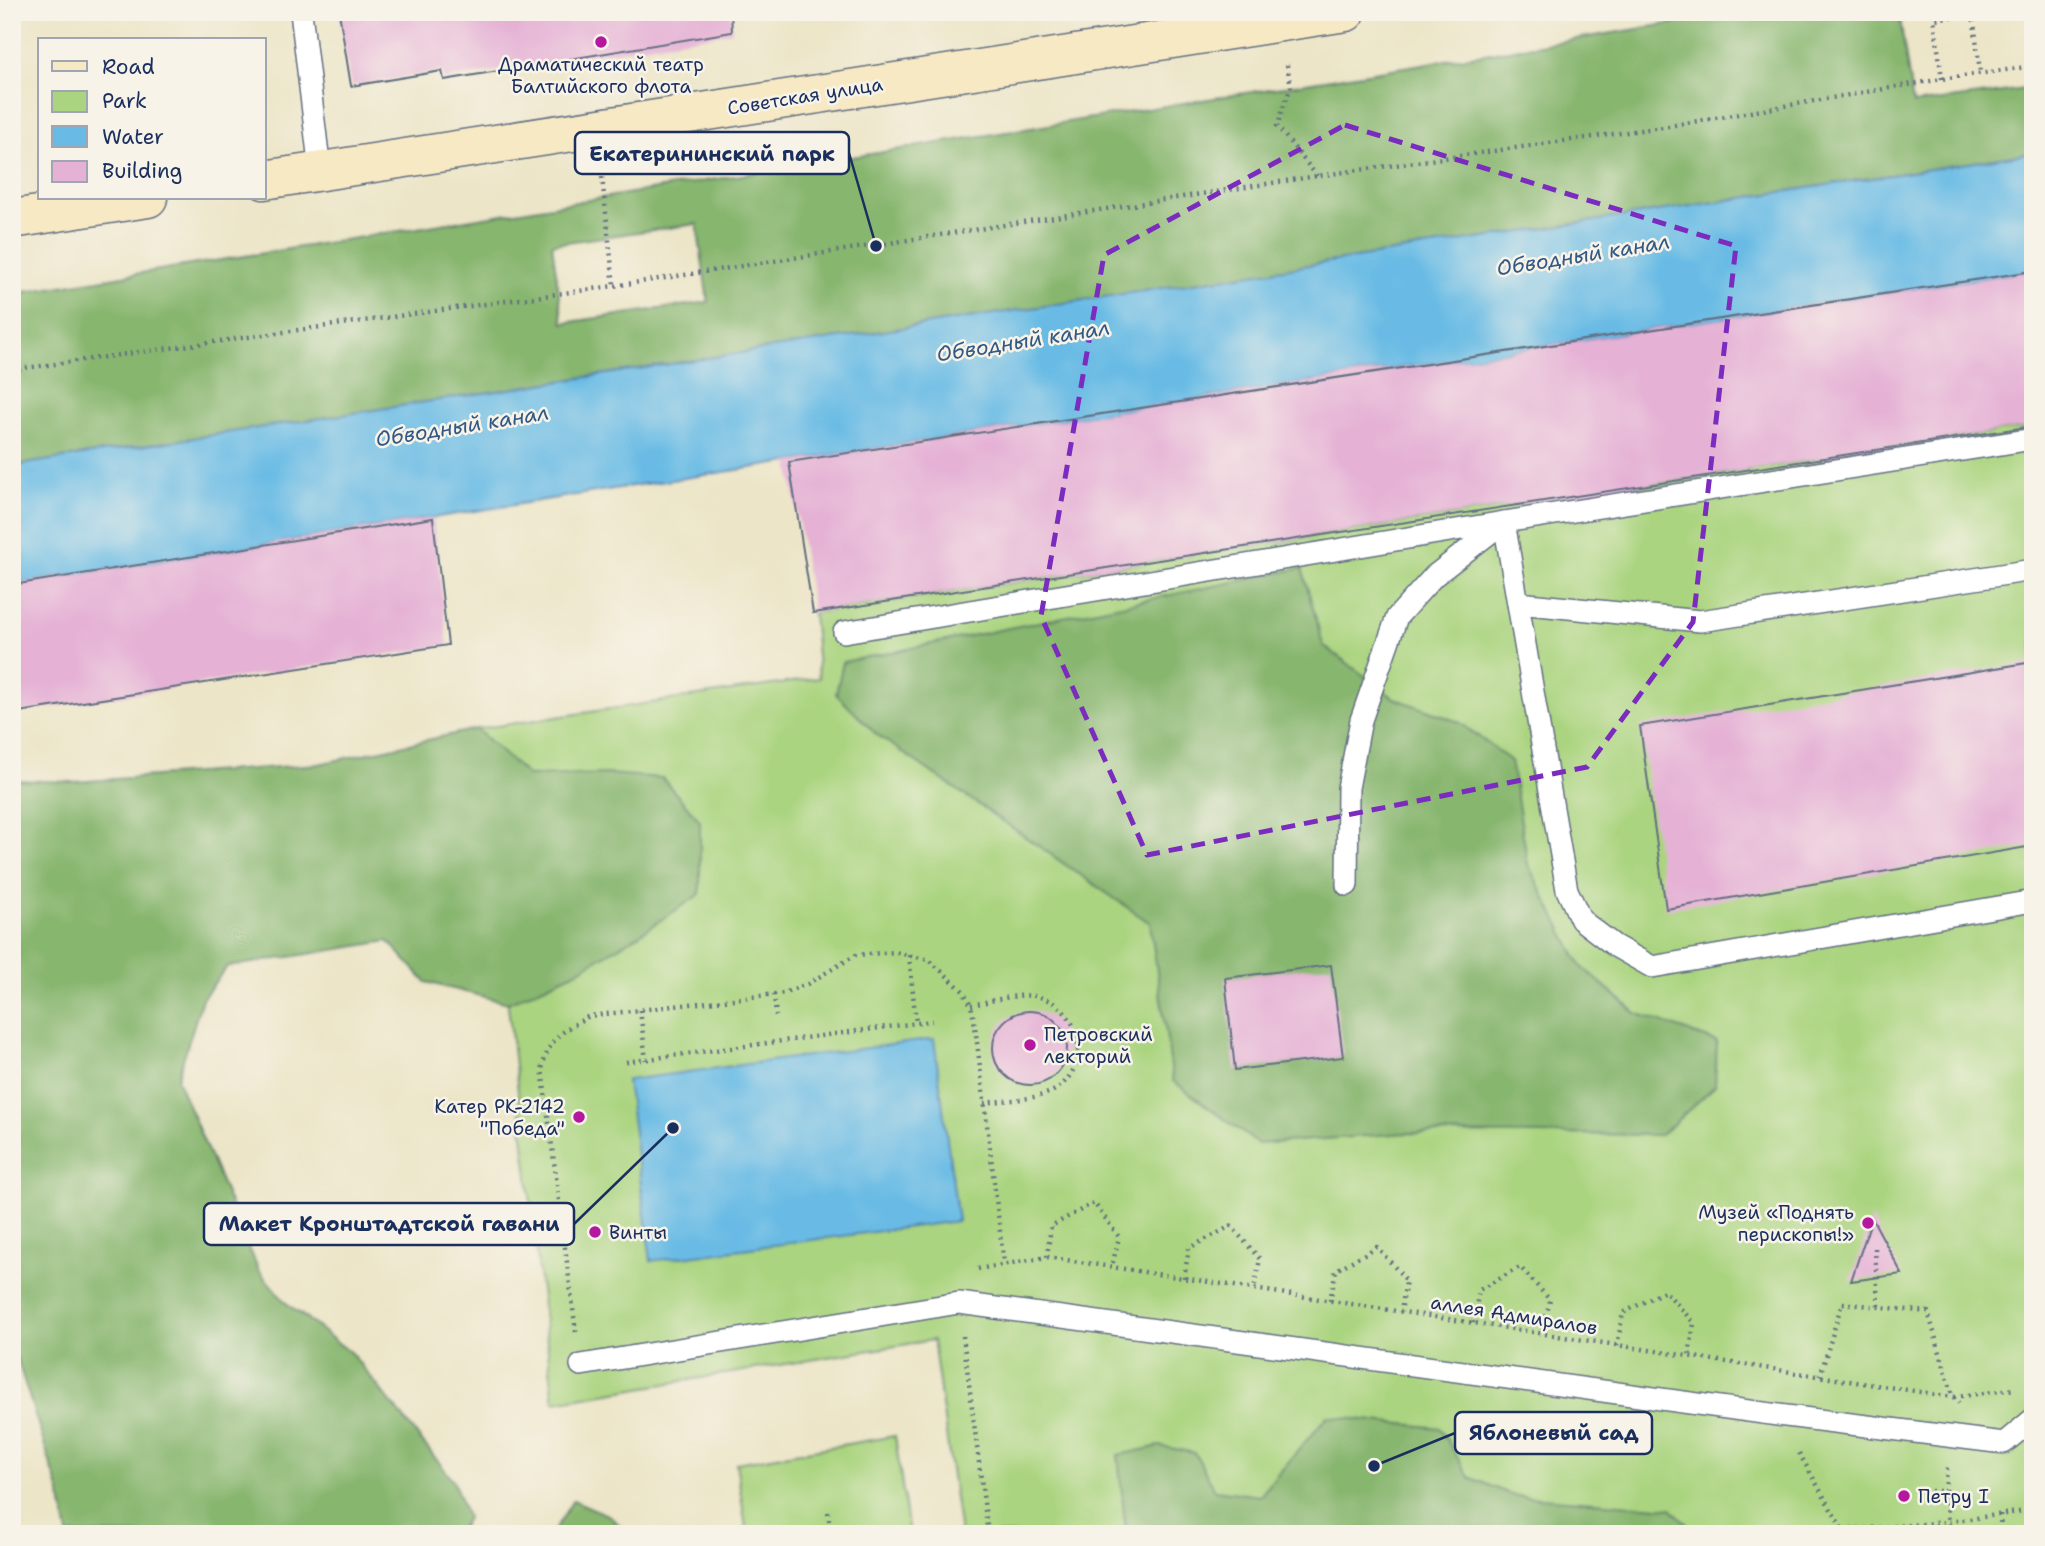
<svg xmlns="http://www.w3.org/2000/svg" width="2045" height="1546" viewBox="0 0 2045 1546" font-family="'Shantell Sans',sans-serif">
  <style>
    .green { fill: #aad47f; stroke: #62826e; stroke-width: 2 }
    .forest { fill: #87b66e; stroke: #517266; stroke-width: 2; fill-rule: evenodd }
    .water { fill: #69bbe5; stroke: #4275a2; stroke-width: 2 }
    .building { fill: #e5b1d5 }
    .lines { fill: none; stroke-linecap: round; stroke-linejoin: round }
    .lane-casing { stroke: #646f83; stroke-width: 24 }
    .secondary-casing { stroke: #646f83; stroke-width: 41 }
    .path { stroke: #646f83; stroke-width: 4.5; stroke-dasharray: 2 5; stroke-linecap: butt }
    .lane { stroke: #fff; stroke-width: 21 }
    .secondary { stroke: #f7e9c3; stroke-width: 38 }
    .marked { fill: none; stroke: #7b2cbf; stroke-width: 5; stroke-dasharray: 14 9; stroke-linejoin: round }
    .poi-dot { fill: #b5179e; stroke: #f7f3e8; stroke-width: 2.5 }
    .labels { text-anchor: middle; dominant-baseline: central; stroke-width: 5; stroke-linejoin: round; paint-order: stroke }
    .poi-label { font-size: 19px; fill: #1b2f5e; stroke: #f7f3e8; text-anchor: start }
    .street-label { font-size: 19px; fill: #1b2f5e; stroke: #f7f3e8 }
    .water-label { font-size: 21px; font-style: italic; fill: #325986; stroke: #f7f3e8 }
    .leader { fill: none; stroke: #1b2f5e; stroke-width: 2.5 }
    .callout-dot { fill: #1b2f5e; stroke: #f7f3e8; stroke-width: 2.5 }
    .callout { fill: #f7f3e8; stroke: #1b2f5e; stroke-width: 2.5 }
    .callout-label { font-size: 21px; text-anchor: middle; font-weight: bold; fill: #1b2f5e }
  </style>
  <rect width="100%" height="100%" fill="#f7f3e8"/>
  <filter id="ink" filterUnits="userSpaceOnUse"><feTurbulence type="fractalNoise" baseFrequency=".0143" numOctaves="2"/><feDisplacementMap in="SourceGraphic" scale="14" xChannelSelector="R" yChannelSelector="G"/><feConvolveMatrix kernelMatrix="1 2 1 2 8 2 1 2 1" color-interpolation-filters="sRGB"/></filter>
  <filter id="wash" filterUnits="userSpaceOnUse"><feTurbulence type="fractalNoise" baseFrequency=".00686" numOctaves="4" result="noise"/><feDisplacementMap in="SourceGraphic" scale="28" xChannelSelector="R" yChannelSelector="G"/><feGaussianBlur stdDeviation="1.57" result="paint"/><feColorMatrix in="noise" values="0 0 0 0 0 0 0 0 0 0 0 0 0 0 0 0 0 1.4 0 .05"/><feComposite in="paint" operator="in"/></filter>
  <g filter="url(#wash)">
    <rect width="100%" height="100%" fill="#ece5c7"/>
    <g class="green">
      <polygon points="2033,426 2033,1534 960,1534 933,1340 554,1402 476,729 819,678 813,613"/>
      <polygon points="895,1436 909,1534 747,1534 736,1463"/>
    </g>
    <g class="forest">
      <path d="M1742 12H1899L1913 104 2033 88V153L12 466V294ZM697 224 708 302 563 323 552 244Z"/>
      <polygon points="1302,568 1323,645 1394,698 1459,722 1511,761 1528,865 1581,966 1636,1013 1717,1042 1715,1086 1661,1135 1406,1133 1258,1144 1173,1081 1150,923 876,734 836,694 843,662"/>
      <polygon points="476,729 528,776 609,774 662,778 700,821 700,894 637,936 574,973 508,1003 426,982 388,941 227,967 202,999 177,1079 259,1271 285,1302 351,1353 453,1480 467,1518 458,1534 68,1534 60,1493 12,1343 12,780 74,782 319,764"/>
      <polygon points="1327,1416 1440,1428 1469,1477 1514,1496 1671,1508 1697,1534 1126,1534 1118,1455 1160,1446 1195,1453 1215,1490 1260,1496"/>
      <polygon points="573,1500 610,1516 629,1534 552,1534"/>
    </g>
    <g class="water">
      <polygon points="2033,153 2033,271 626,487 12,585 12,466"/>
      <polygon points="934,1039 958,1221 651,1261 627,1080"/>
    </g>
    <g id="blocks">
      <g class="building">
        <polygon points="339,12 731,12 732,32 444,80 442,71 351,86"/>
        <polygon points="2033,271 2033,426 813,613 789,462"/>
        <polygon points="433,518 448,645 12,713 12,585"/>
        <polygon points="2033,662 2033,846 1666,909 1640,726"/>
        <polygon points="1331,965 1343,1057 1235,1070 1225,978"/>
        <circle cx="1030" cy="1048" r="37"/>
        <polygon points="1872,1218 1902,1274 1851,1281"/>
      </g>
    </g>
  </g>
  <g filter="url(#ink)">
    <use href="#blocks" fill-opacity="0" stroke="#646f83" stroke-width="2"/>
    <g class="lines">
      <g class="lane-casing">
        <g id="lane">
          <polyline points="301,12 320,171"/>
          <polyline points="1518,603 1700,621 2033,570"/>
          <polyline points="844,632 1504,522 2033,439"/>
          <polyline points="1347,885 1348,788 1361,720 1397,617 1434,576 1504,522 1567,890 1581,920 1615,946 1652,967 2033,901"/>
          <polyline points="581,1365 959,1303 1778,1415 2004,1443 2033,1419"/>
        </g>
      </g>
      <g class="secondary-casing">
        <g id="secondary">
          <polyline points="264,180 1346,12"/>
          <polyline points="12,219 148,198"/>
        </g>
      </g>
      <g class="path">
        <polyline points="1973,13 1980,72"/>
        <polyline points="1287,65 1291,86 1277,126 1317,176"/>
        <polyline points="1942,79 1934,19 1973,14"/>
        <polyline points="602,177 614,286"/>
        <polyline points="12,370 614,286 1317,176 1663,127 1942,79 2033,66"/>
        <polyline points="909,955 916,1023"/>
        <polyline points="774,994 776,1016"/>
        <path d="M971 1005C989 1002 1018 993 1035 996 1079 1004 1094 1061 1058 1088 1042 1100 1004 1100 984 1103"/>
        <polyline points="640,1010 646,1060"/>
        <polyline points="626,1062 932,1021"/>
        <polyline points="1875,1248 1878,1307"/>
        <polyline points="1047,1257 1051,1226 1094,1203 1119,1237 1112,1266"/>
        <polyline points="978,1269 1047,1257 1953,1397 1959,1403"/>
        <polyline points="1184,1278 1189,1248 1231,1226 1260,1259 1254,1289"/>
        <polyline points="1330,1301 1336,1270 1377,1247 1406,1280 1401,1312"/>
        <polyline points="1473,1323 1479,1290 1520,1267 1550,1300 1542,1334"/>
        <path d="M576 1332 542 1069C549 1037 562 1032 589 1016L784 993 807 984 856 955 895 952 929 960 948 977 963 991 971 1005 975 1026 1004 1264"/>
        <polyline points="963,1336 988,1534"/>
        <polyline points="1617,1346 1623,1313 1665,1291 1694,1323 1689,1357"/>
        <polyline points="1820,1376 1842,1303 1928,1312 1953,1397"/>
        <polyline points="1954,1397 2015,1389"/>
        <polyline points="1799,1453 1845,1534"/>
        <polyline points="1947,1468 1945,1491 1949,1534"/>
        <polyline points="1917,1491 1945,1491"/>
        <polyline points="828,1512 831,1534"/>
        <polyline points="2000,1514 2001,1534"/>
        <polyline points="1844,1530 1948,1522 2033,1510"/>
      </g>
      <use href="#lane" class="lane"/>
      <use href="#secondary" class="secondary"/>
    </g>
  </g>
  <path class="marked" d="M1345 125 1736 246 1693 622 1587 767 1147 855 1041 616 1104 255Z"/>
  <g class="poi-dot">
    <circle cx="601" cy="42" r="7"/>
    <circle cx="1030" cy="1045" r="7"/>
    <circle cx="579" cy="1117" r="7"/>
    <circle cx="1868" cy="1223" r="7"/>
    <circle cx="595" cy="1232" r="7"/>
    <circle cx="1904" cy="1496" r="7"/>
  </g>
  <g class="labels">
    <g class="poi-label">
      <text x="601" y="64" text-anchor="middle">Драматический театр<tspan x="601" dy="22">Балтийского флота</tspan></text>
      <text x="1044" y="1034">Петровский<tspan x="1044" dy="22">лекторий</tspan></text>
      <text x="565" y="1106" text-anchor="end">Катер РК-2142<tspan x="565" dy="22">"Победа"</tspan></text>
      <text x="1854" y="1212" text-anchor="end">Музей «Поднять<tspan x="1854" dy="22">перископы!»</tspan></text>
      <text x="609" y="1232">Винты</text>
      <text x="1918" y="1496">Петру I</text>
    </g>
    <g class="street-label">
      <text transform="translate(805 96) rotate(-9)">Советская улица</text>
      <text transform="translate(1514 1315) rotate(9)">аллея Адмиралов</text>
    </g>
    <g class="water-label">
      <text transform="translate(1583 255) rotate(-9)">Обводный канал</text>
      <text transform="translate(1023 341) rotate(-9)">Обводный канал</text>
      <text transform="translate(462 426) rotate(-9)">Обводный канал</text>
    </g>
  </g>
  <path class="leader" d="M876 246L849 153M673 1128L574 1224M1374 1466L1455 1433"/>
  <g class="callout-dot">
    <circle cx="876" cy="246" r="7"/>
    <circle cx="673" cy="1128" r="7"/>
    <circle cx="1374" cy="1466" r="7"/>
  </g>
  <g class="callout">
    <rect x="575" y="132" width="274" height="42" rx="7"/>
    <rect x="204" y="1203" width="370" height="42" rx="7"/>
    <rect x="1455" y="1412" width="197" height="42" rx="7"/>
  </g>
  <g class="callout-label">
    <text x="712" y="161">Екатерининский парк</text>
    <text x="389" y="1231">Макет Кронштадтской гавани</text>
    <text x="1554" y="1440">Яблоневый сад</text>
  </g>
  <rect width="2045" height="1546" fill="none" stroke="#f7f3e8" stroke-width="42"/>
  <rect x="38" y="38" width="228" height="161" fill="#f7f3e8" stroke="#9fa5b1" stroke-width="2"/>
  <rect x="52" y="61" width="35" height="10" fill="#f7e9c3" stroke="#9fa5b1" stroke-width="2"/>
  <text x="102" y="74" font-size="21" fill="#1b2f5e">Road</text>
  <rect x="52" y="91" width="35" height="21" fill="#aad47f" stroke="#9fa5b1" stroke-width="2"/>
  <text x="102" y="108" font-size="21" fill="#1b2f5e">Park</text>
  <rect x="52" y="126" width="35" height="21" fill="#69bbe5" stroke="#9fa5b1" stroke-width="2"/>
  <text x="102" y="144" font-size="21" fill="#1b2f5e">Water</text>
  <rect x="52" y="161" width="35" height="21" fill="#e5b1d5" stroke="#9fa5b1" stroke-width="2"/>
  <text x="102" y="178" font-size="21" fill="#1b2f5e">Building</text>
</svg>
